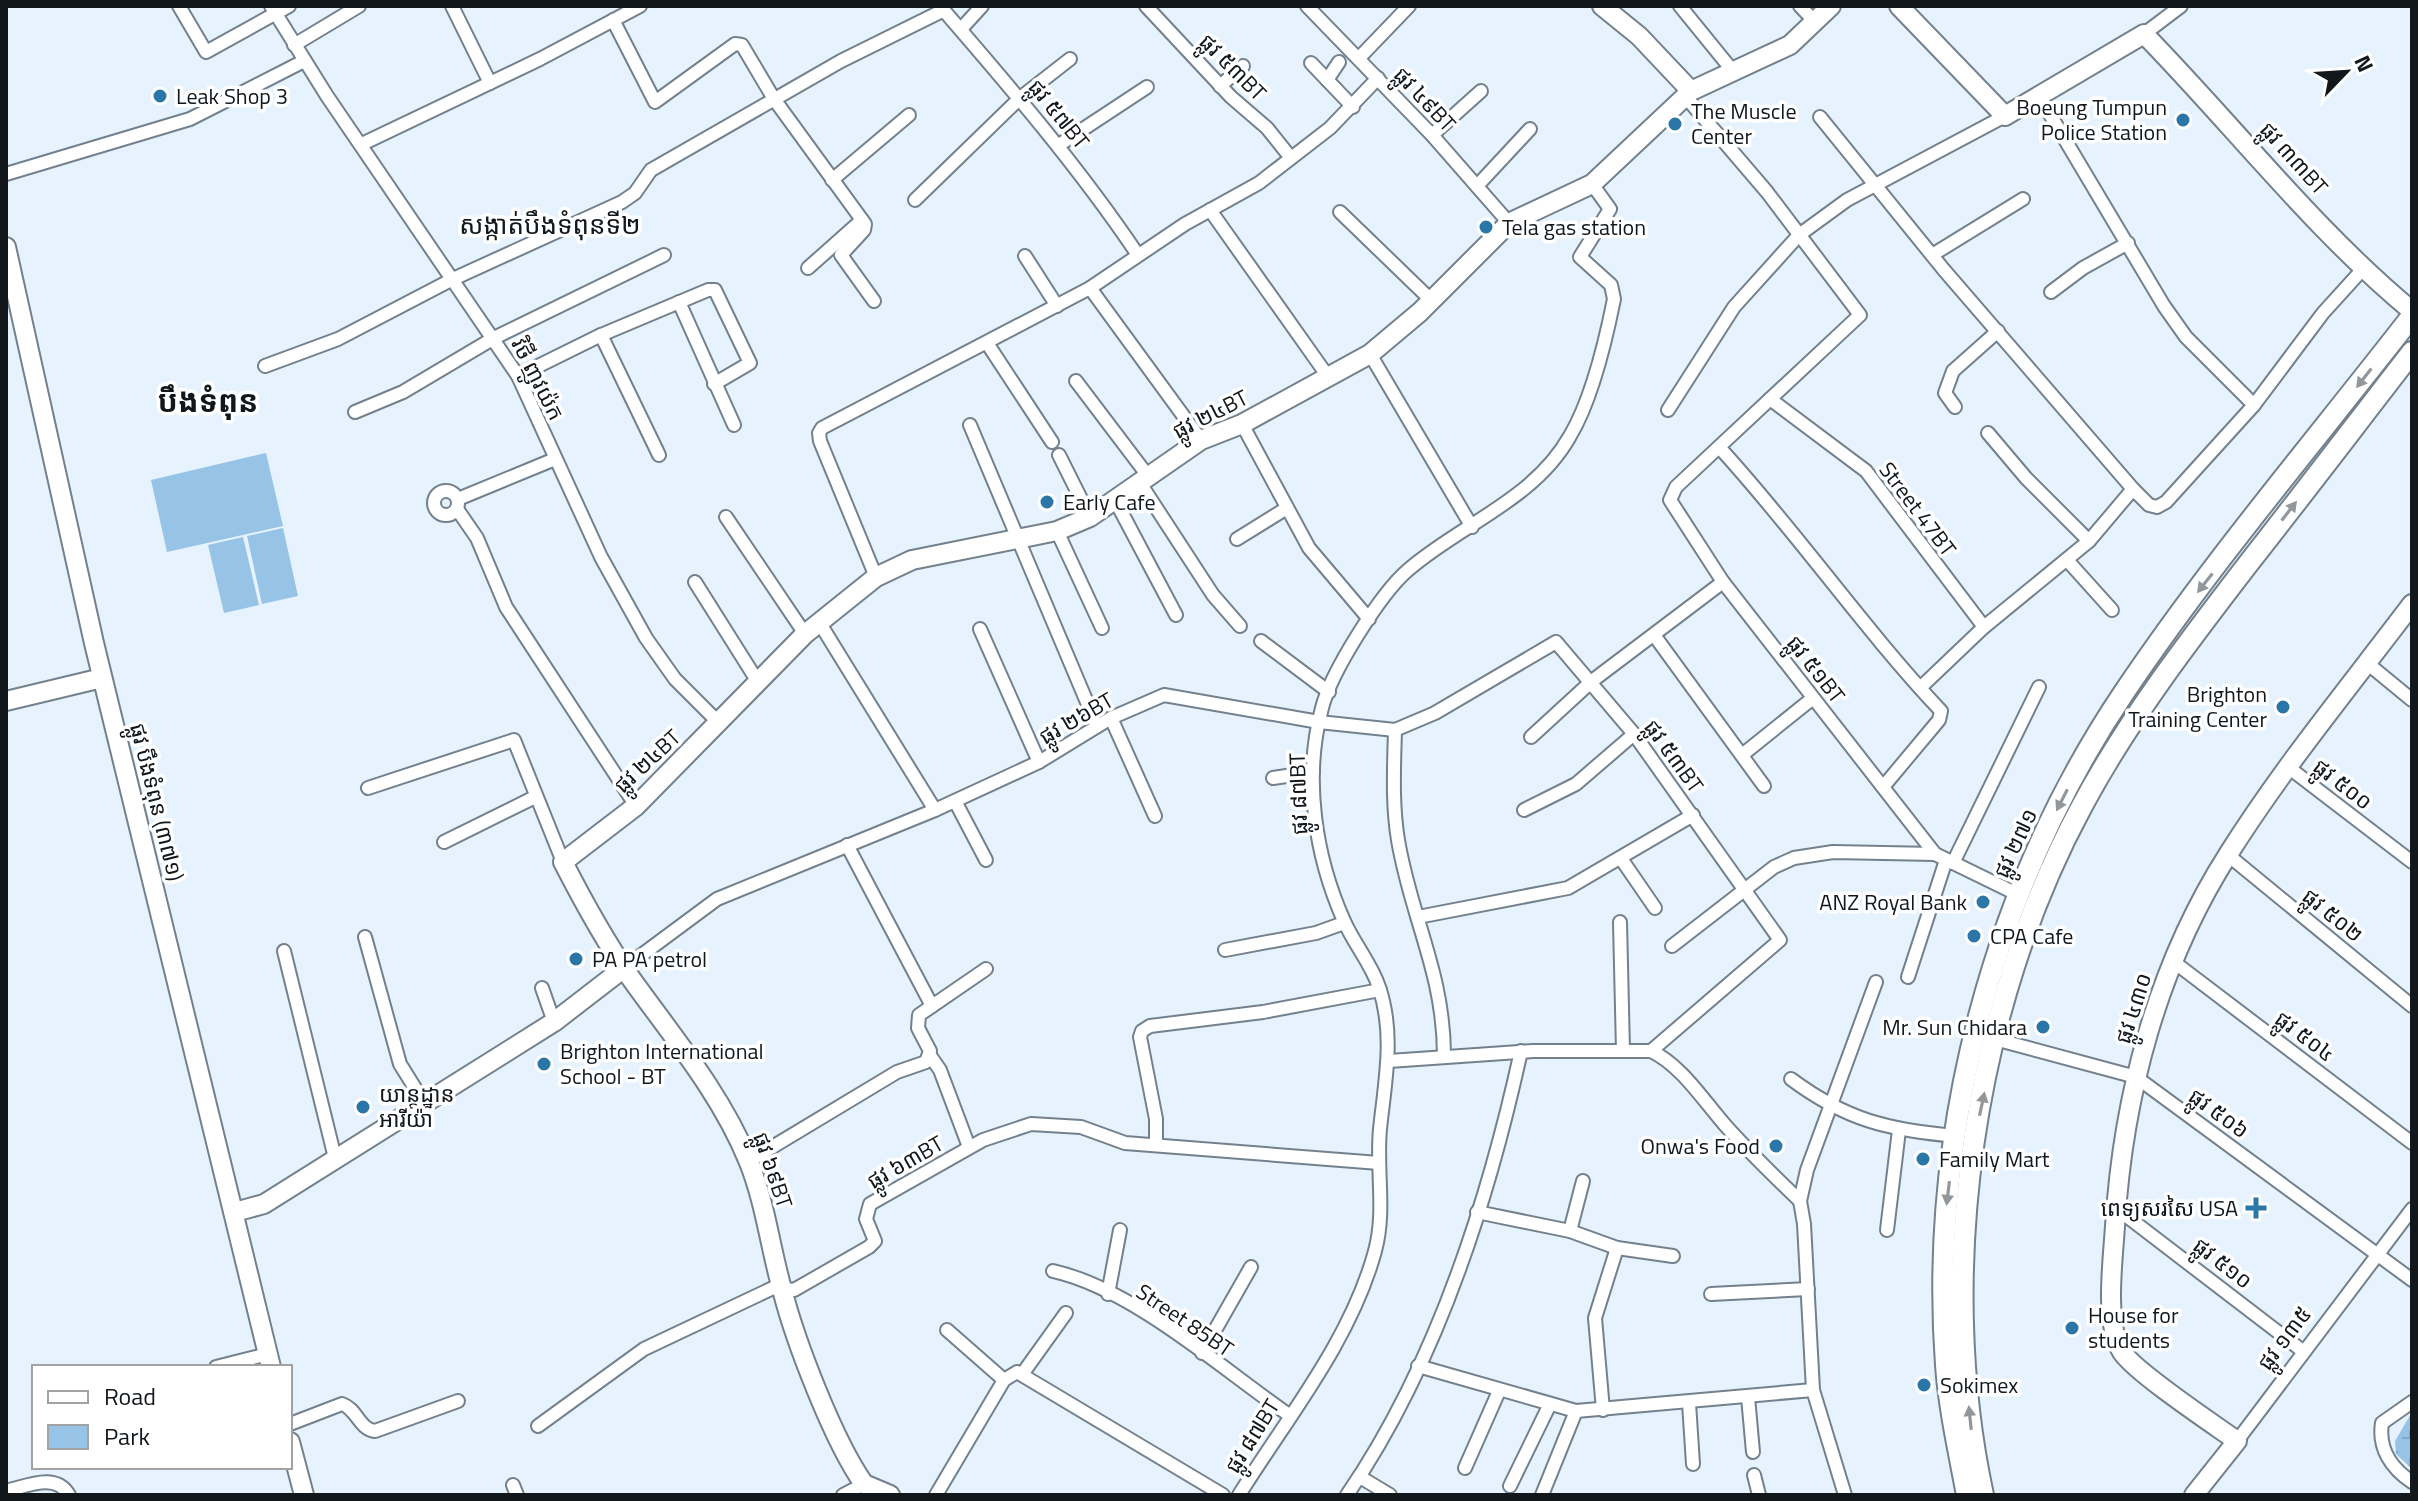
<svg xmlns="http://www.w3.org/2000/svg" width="2418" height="1501" viewBox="0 0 2418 1501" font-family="'Titillium Web','Noto Sans Khmer',sans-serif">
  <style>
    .wetland { fill: url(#wetland-marsh) }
    .park { fill: #96c3e6 }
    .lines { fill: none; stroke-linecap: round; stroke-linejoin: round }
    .street-casing { stroke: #73818d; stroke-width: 16 }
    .secondary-casing { stroke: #73818d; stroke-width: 22 }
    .primary-casing { stroke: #73818d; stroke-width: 24 }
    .street { stroke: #fff; stroke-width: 12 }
    .secondary { stroke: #fff; stroke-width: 18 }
    .primary { stroke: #fff; stroke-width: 20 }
    .oneway { fill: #949799 }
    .poi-dot { fill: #2a76a8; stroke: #fff; stroke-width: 3 }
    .labels { text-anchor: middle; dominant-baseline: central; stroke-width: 7; stroke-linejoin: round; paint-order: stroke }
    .street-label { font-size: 22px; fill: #12171c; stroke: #fff }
    .poi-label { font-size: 22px; fill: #12171c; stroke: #fff; text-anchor: start }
    .quarter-label { font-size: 26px; fill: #12171c; stroke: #fff }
    .district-label { font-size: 30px; font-weight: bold; fill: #12171c; stroke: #fff }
  </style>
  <defs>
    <pattern id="wetland-marsh" width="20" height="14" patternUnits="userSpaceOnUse" patternTransform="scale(2)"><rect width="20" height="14" fill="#96c3e6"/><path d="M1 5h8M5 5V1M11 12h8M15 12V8" fill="none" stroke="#80a7c5"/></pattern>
  </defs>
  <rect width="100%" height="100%" fill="#e6f3fe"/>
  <polygon class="wetland" points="2412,1412 2412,1469 2396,1454 2395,1441"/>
  <g class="park">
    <polygon points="266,453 283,526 167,552 151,480"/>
    <polygon points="283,528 298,596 262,604 247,536"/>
    <polygon points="243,537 259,605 224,613 208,545"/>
  </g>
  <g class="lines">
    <g class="street-casing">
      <g id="street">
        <polyline points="179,6 206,52 289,6"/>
        <polyline points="271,6 327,96 518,376 601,557 646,638 675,679 719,723"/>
        <polyline points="452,6 490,83"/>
        <path d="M940 6C1010 87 1078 166 1138 255"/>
        <polyline points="1146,6 1231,97 1267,128 1291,158"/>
        <polyline points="1307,6 1432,135 1509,223"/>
        <polyline points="1680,6 1732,70"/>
        <polyline points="1800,6 1816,23"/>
        <polyline points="613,20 655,102 735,44 742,45 774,99 865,224 864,230 841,255 874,301"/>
        <polyline points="961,29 982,6"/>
        <polyline points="2144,34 2181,6"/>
        <polyline points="294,45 359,6"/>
        <polyline points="1359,58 1409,6"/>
        <polyline points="1311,63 1353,107"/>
        <polyline points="1327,80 1339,62"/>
        <polyline points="1220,86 1243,66"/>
        <polyline points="1685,96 1767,192 1860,315 1676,487 1670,500 1723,582 1935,854"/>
        <polyline points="2039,96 2164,306 2186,337 2254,405"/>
        <polyline points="1820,117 1944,270 2133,489 2149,505 2157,507 2166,502 2254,405 2323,313 2362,270"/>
        <polyline points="1432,135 1481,91"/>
        <polyline points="362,144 540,59 640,6"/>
        <polyline points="1059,145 1147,87"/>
        <polyline points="6,174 190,119 304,61"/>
        <polyline points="832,180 909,115"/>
        <polyline points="1477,186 1530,129"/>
        <polyline points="915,200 1020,98 1070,59"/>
        <polyline points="1210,210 1329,378"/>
        <polyline points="1340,212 1432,301"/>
        <polyline points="1932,255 2023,199"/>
        <polyline points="1025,256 1057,306"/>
        <polyline points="808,268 862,220"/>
        <polyline points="1090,288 1201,440"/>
        <polyline points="2051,292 2083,268 2128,243"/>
        <polyline points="679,302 734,425"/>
        <polyline points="601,335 659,455"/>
        <polyline points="987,343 1052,442"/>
        <polyline points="1370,354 1472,527"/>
        <polyline points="265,366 338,339 453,279 622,202 635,193 651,170 841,61 944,10"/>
        <polyline points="518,376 601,335 708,290 715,290 750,363 714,384"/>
        <polyline points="1076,381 1148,476"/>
        <polyline points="1770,399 1866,471 1984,627"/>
        <polyline points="1955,407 1945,393 1953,371 1998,331"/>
        <polyline points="1668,410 1734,307 1799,235 1847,200 2005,116"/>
        <polyline points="355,412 403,392 494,338 664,255"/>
        <polyline points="1242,424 1309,548 1369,619"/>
        <polyline points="970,425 1097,726"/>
        <polyline points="1988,433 2026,478 2089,541"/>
        <path d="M1719 447C1797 532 1862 627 1941 711L1939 720 1883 787"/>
        <polyline points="1059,455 1090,517"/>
        <polyline points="1140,483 1213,595 1240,626"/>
        <circle cx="446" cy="503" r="12"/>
        <polyline points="458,499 555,459"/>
        <polyline points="1115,500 1176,615"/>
        <polyline points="457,509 477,538 506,607 636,806"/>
        <polyline points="726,517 805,634"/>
        <polyline points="1057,531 1102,628"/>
        <polyline points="1237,539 1287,508"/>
        <polyline points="2067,560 2112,610"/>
        <polyline points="876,577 820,441 819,433 822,428 1090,288 1185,224 1259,183 1330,128 1378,78"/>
        <polyline points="695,582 758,682"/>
        <polyline points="819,622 935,810"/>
        <polyline points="980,629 1039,762"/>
        <polyline points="1654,635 1764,786"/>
        <polyline points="1261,641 1329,692"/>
        <polyline points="2367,663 2412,700"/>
        <polyline points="1920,688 1984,627 2089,541 2133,489"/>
        <polyline points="1111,718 1155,816"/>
        <path d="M1395 730C1394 767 1392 804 1398 840 1411 918 1444 973 1444 1056"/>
        <polyline points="1531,737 1592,681 1723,582"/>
        <polyline points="1742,755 1813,698"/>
        <polyline points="2288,767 2412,862"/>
        <polyline points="1273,778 1313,772"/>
        <polyline points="368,788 514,740 563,862"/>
        <polyline points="955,801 986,860"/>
        <polyline points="1524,810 1576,784 1634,734"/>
        <polyline points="444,842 535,797"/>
        <polyline points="847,845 932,1006"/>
        <polyline points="2228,855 2412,1006"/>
        <polyline points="1622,860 1655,908"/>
        <polyline points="1953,863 2039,687"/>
        <polyline points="1418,917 1568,888 1693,815"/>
        <polyline points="1620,922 1623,1051"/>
        <polyline points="365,937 400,1064 423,1101"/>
        <polyline points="1672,946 1774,867 1794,858 1833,852 1935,854 2017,894"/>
        <polyline points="1225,950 1316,933 1344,923"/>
        <polyline points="284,951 335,1158"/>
        <polyline points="2174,962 2412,1143"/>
        <polyline points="624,968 717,899 935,810 1039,762 1111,718 1164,695 1319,722 1395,730 1435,713 1556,642 1634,734 1780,940 1651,1051"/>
        <polyline points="1908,977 1946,860"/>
        <polyline points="542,988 554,1022"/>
        <polyline points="1991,1038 2136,1077 2412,1280"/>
        <polyline points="931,1057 940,1070 969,1147"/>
        <path d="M1389 1061 1533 1051H1651C1681 1065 1703 1100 1725 1125 1749 1152 1774 1176 1800 1201"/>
        <path d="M1791 1079C1846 1120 1888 1130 1956 1136"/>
        <polyline points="1156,1144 1156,1119 1140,1037 1142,1031 1150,1026 1263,1012 1380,990"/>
        <polyline points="749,1161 897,1072 926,1062 930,1051 918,1028 919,1015 986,969"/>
        <polyline points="2116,1208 2304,1352"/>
        <polyline points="1477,1212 1570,1231 1617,1248 1673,1256"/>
        <polyline points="1887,1230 1899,1130"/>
        <polyline points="1570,1231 1583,1181"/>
        <path d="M1053 1271C1133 1289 1221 1368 1289 1415"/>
        <polyline points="1108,1294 1120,1230"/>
        <polyline points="1711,1294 1808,1289"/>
        <polyline points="947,1330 1004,1380"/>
        <polyline points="1202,1353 1251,1267"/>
        <polyline points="1418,1366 1576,1411 1813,1390"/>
        <polyline points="216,1367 268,1354"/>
        <polyline points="1023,1373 1066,1313"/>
        <polyline points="1748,1397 1753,1452"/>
        <path d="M2412 1402 2382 1423C2378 1448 2391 1468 2412 1482"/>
        <polyline points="1689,1403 1693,1464"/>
        <polyline points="1603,1410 1595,1318 1617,1248"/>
        <path d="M290 1424 342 1404C357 1409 359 1429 375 1431L458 1401"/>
        <polyline points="538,1426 644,1349 773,1288 794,1290 869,1247 875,1241 866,1219 870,1204 983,1140 1031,1124 1081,1127 1125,1143 1379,1163"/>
        <polyline points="2237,1441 2412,1209"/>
        <polyline points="1465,1468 1499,1391"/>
        <polyline points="1754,1475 1759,1495"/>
        <polyline points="1360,1477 1390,1495"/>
        <polyline points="513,1485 517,1495"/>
        <polyline points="1510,1486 1549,1406"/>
        <path d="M6 1491C27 1486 56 1472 69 1495"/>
        <polyline points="843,1495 864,1484"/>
        <polyline points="936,1495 1004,1380 1017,1372 1223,1495"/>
        <path d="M1239 1495C1287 1418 1351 1340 1375 1251 1386 1211 1376 1170 1380 1129 1385 1081 1395 1034 1379 987 1371 963 1354 944 1344 921 1315 856 1303 778 1322 708 1331 672 1381 593 1408 570 1461 524 1534 500 1570 436 1591 401 1606 339 1614 299L1611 285 1580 257 1610 209 1592 184"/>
        <path d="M1347 1495C1435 1367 1488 1202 1521 1051"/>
        <polyline points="1542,1495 1576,1411"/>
        <polyline points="1845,1495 1813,1390 1804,1224 1800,1201 1807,1170 1876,982"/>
      </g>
    </g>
    <g class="secondary-casing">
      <g id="secondary">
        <polyline points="1602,6 1639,36 1691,91"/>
        <path d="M1899 6 2005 116 2144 34C2233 125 2314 230 2412 311"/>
        <polyline points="6,247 94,643 271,1367"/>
        <polyline points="6,701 102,678"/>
        <polyline points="235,1212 264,1204 554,1022 624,968"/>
        <polyline points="290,1442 304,1495"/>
        <path d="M890 1495 864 1484C834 1442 795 1341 782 1289 770 1247 765 1201 748 1160 720 1092 672 1036 630 977 605 941 583 901 563 862L636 806 805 634 876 577 912 560 1057 531 1090 517 1201 440 1242 424 1370 354 1420 312 1509 223 1592 184 1691 91 1790 45 1831 6"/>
        <path d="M2194 1495 2237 1441C2213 1424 2135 1372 2122 1352 2104 1323 2113 1260 2115 1226 2123 1095 2158 964 2229 853 2284 766 2350 686 2412 604"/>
      </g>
    </g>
    <g class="primary-casing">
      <g id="primary">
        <path d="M1967 1495C1959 1452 1949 1408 1946 1365 1929 1132 1993 888 2123 694 2211 563 2315 441 2412 316"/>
        <path d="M1983 1495C1935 1273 1973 1007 2082 806 2128 720 2188 642 2248 564 2303 494 2357 423 2412 352"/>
      </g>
    </g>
    <use href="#street" class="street"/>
    <use href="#secondary" class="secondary"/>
    <use href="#primary" class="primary"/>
  </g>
  <defs><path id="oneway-solid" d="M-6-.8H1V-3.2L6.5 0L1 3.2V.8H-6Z" transform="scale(2)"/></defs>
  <g class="oneway">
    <use href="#oneway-solid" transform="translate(2364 378) rotate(128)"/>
    <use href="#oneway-solid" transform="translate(2289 511) rotate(-52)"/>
    <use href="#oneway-solid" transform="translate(2205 583) rotate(128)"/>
    <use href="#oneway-solid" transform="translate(2062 800) rotate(117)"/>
    <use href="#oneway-solid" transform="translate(1982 1104) rotate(-78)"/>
    <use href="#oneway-solid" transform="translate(1948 1193) rotate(97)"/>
    <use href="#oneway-solid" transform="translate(1970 1418) rotate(-96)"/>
  </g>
  <g class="poi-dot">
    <circle cx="160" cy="96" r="8"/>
    <circle cx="2183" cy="120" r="8"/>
    <circle cx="1675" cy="124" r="8"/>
    <circle cx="1486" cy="227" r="8"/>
    <circle cx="1047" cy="502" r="8"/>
    <circle cx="2283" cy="707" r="8"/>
    <circle cx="1983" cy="902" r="8"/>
    <circle cx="1974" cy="936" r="8"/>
    <circle cx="576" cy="959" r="8"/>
    <circle cx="2043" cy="1027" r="8"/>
    <circle cx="544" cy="1064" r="8"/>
    <circle cx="363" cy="1107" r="8"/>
    <circle cx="1776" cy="1146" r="8"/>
    <circle cx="1923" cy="1159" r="8"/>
    <path d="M2252 1196h8v8h8v8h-8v8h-8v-8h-8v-8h8z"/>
    <circle cx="2072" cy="1328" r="8"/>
    <circle cx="1924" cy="1385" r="8"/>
  </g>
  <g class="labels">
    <g class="street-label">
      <text transform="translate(1233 67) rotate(45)">ផ្លូវ ៥៣BT</text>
      <text transform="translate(1425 99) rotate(47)">ផ្លូវ ៤៩BT</text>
      <text transform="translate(1059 114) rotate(51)">ផ្លូវ ៥៧BT</text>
      <text transform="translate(2294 158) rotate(48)">ផ្លូវ ៣៣BT</text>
      <text transform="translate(538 379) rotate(63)">វិថី ញូវយ៉ក</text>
      <text transform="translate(1210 414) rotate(-27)">ផ្លូវ ២៤BT</text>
      <text transform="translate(1918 509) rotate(53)">Street 47BT</text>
      <text transform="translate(1816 669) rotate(52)">ផ្លូវ ៥១BT</text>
      <text transform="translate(1076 718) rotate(-30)">ផ្លូវ ២៦BT</text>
      <text transform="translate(1674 756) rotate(54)">ផ្លូវ ៥៣BT</text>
      <text transform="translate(647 761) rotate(-43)">ផ្លូវ ២៤BT</text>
      <text transform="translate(2343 784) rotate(38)">ផ្លូវ ៥០០</text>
      <text transform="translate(1298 794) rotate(-92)">ផ្លូវ ៨៧BT</text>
      <text transform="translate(157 802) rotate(76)">ផ្លូវ បឹងទំពុន (៣៧១)</text>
      <text transform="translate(2015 843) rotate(-65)">ផ្លូវ ២៧១</text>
      <text transform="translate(2333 915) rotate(39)">ផ្លូវ ៥០២</text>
      <text transform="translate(2133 1008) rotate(-72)">ផ្លូវ ៤៣០</text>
      <text transform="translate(2305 1036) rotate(37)">ផ្លូវ ៥០៤</text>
      <text transform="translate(2219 1113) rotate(36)">ផ្លូវ ៥០៦</text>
      <text transform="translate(905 1162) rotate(-30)">ផ្លូវ ៦៣BT</text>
      <text transform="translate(773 1170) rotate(71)">ផ្លូវ ៦៩BT</text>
      <text transform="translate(2223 1263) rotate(38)">ផ្លូវ ៥១០</text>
      <text transform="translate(1185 1320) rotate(34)">Street 85BT</text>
      <text transform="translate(2284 1338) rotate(-53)">ផ្លូវ ១៣៥</text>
      <text transform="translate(1252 1436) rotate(-58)">ផ្លូវ ៨៧BT</text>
    </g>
    <g class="poi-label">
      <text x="176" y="96">Leak Shop 3</text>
      <text x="2167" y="107" text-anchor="end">Boeung Tumpun<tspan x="2167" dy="25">Police Station</tspan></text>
      <text x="1691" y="111">The Muscle<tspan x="1691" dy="25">Center</tspan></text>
      <text x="1502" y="227">Tela gas station</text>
      <text x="1063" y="502">Early Cafe</text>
      <text x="2267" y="694" text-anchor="end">Brighton<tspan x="2267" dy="25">Training Center</tspan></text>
      <text x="1967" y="902" text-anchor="end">ANZ Royal Bank</text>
      <text x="1990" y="936">CPA Cafe</text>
      <text x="592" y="959">PA PA petrol</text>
      <text x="2027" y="1027" text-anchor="end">Mr. Sun Chidara</text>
      <text x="560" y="1051">Brighton International<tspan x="560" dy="25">School - BT</tspan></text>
      <text x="379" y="1094">យាន្ដដ្ឋាន<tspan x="379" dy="25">អារីយ៉ា</tspan></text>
      <text x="1760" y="1146" text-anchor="end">Onwa's Food</text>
      <text x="1939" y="1159">Family Mart</text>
      <text x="2238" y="1208" text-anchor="end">ពេទ្យសរសៃ USA</text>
      <text x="2088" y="1315">House for<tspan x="2088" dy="25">students</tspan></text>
      <text x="1940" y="1385">Sokimex</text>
    </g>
    <g class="quarter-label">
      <text x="550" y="224">សង្កាត់បឹងទំពុនទី២</text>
    </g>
    <g class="district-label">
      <text x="208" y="401">បឹងទំពុន</text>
    </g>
  </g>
  <rect width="2418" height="1501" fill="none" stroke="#12171c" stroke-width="16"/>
  <rect x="32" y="1365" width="260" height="104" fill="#ffffff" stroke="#a0a2a4" stroke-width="2"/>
  <rect x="48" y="1391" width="40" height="12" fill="#ffffff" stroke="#a0a2a4" stroke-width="2"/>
  <text x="104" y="1405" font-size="24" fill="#12171c">Road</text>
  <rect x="48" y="1425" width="40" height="24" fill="#96c3e6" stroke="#a0a2a4" stroke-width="2"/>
  <text x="104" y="1445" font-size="24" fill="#12171c">Park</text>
  <g transform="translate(2346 72) rotate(65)" stroke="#ffffff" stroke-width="6" paint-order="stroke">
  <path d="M0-6L14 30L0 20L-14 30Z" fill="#12171c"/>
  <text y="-12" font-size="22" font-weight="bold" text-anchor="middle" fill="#12171c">N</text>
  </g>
</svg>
